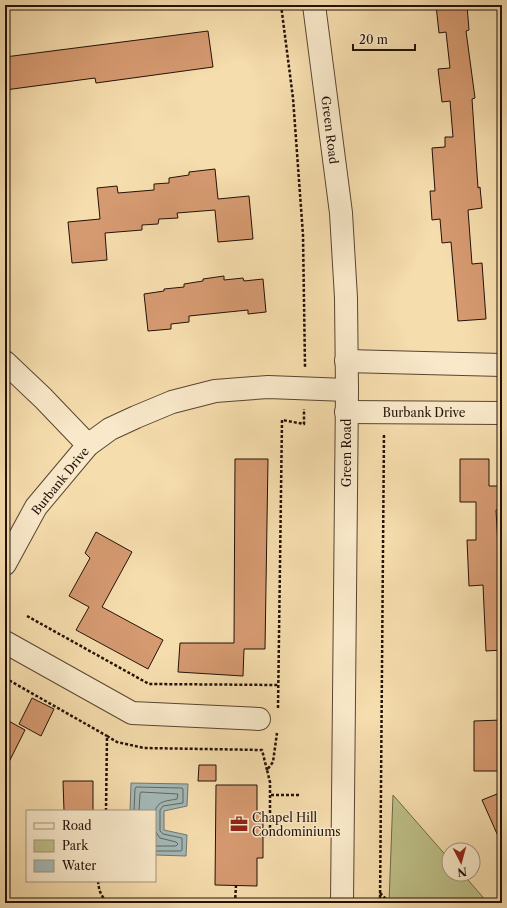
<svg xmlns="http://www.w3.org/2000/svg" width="507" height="908" viewBox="0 0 507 908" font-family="'Libre Caslon Text',serif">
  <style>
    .green { fill: #bec088; stroke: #706948 }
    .water { fill: #a3b8b6; stroke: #707671 }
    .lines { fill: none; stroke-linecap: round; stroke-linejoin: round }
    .shore { stroke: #636560; stroke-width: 1 }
    .building { fill: #d69a71; stroke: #231209 }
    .minor-casing { stroke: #584532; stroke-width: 24 }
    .path { stroke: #231209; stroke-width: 2.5; stroke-dasharray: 3 2; stroke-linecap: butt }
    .minor { stroke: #f9e9ca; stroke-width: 22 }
    .labels { text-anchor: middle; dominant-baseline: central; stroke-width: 3; stroke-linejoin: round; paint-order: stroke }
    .street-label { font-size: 12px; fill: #231209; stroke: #f9e9ca }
    .poi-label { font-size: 12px; fill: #231209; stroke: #f9e9ca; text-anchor: start }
  </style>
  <rect width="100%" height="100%" fill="#f6ddad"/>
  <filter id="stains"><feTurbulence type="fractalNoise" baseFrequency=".005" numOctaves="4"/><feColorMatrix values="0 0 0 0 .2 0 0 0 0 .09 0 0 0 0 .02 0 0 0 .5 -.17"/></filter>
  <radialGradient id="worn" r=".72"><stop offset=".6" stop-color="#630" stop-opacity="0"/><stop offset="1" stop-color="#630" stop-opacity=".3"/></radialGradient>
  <polygon class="green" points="393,795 449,859 449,874 463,874 487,902 491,903 389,903"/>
  <polygon class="water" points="131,783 188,784 187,806 164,811 164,830 187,835 186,856 155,855 155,811 130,811"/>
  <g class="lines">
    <g class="shore">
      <polyline points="134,811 135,789 136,787 182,788 183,789 183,803 163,806 160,810 160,831 163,834 182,838 182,850 181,851 155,851"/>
      <path d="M139 811 140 794 141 792 178 794 177 799C168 801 157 800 155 812"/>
      <polyline points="155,831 160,838 176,842 178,844 176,846 155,846"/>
    </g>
  </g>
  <g class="building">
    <polygon points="436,5 467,5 469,30 466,31 475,98 472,99 478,188 480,187 482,208 468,210 472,264 482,263 486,319 458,321 451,242 442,243 440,219 432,220 430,191 435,191 432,148 445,147 445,137 453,137 450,101 442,102 438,69 450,68 446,32 439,33"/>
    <polygon points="208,31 213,67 96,83 95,78 5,90 5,57"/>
    <polygon points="215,169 218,199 249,196 253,239 218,242 215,210 177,213 178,218 159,219 158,224 142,225 142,230 105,233 107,260 72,263 68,222 100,219 97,188 117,186 118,193 154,190 154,184 169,183 169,178 189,175 189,172"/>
    <polygon points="224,276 224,280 243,278 244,281 263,279 266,312 248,314 248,310 189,316 189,322 171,324 171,329 148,331 144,294 164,291 164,289 184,287 184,284 203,281 203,279"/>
    <polygon points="235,459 268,459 265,649 244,649 243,676 178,672 180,643 234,643"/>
    <polygon points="460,459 489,459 489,486 499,486 499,509 496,510 501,598 502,598 502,650 486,651 483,585 469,586 467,540 476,540 476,502 460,502"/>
    <polygon points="96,532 132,552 102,607 163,640 148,669 76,630 89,607 69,596 90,558 85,553"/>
    <polygon points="32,698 54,709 41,736 19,724"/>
    <polygon points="5,719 25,730 5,770"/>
    <polygon points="502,720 502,771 474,771 474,721"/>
    <polygon points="199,765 216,765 216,781 198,781"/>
    <polygon points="63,781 93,781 93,811 64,811"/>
    <polygon points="216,785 257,785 257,812 263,812 263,858 257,858 257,886 215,885"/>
    <polygon points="502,792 502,845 482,800"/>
  </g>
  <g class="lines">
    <g class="minor-casing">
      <g id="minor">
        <polyline points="314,5 341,213 346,298 347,390 342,903"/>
        <polyline points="346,361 502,365"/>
        <polyline points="5,362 43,398 88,445"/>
        <polyline points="346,412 502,413"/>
        <polyline points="5,564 36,507 88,445 110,429 136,417 172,402 215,391 268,387 347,390"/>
        <polyline points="5,642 132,713 259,719"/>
      </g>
    </g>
    <g class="path">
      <polyline points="281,5 293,98 303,235 305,367"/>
      <polyline points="5,327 9,330"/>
      <polyline points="27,616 149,684 278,685"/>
      <polyline points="5,678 107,736"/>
      <polyline points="278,708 282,420 304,424 304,409"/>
      <polyline points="271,795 300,795"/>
      <polyline points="106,811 107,736 117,742 144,748 262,750 267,770"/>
      <polyline points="263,836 270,836 270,782 267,770 273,762 277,733"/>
      <path d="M98 881C99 891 101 898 110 903"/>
      <polyline points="380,893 390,903"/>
      <path d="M141 903C150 900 158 898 167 903"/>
      <polyline points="235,903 236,885"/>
      <polyline points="380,903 384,433"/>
    </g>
    <use href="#minor" class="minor"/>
  </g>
  <defs>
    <g id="office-bare" transform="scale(1.38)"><path d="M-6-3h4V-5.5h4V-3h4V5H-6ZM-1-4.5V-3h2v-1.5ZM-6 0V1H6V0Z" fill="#8f2418" stroke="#f9e9ca" stroke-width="2.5" paint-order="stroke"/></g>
  </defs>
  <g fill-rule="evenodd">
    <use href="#office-bare" x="239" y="824"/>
  </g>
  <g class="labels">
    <g class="street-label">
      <text transform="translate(330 130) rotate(83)">Green Road</text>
      <text x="424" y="412">Burbank Drive</text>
      <text transform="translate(346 453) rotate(-90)">Green Road</text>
      <text transform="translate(60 481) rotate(-51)">Burbank Drive</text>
    </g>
    <g class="poi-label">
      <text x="252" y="817">Chapel Hill<tspan x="252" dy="14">Condominiums</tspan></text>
    </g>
  </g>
  <rect width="507" height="908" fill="none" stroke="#f6ddad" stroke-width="20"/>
  <rect x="6" y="6" width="495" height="896" fill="none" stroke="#231209" stroke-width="2"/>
  <rect x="10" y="10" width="487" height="888" fill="none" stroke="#231209"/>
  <rect x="26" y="810" width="130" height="72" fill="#f9e9ca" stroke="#a3937d"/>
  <rect x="34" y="823" width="20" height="6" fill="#f9e9ca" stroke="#a3937d"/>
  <text x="62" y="830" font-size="12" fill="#231209">Road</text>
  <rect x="34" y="840" width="20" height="12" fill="#bec088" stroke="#a3937d"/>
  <text x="62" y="850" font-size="12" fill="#231209">Park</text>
  <rect x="34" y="860" width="20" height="12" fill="#a3b8b6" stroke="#a3937d"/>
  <text x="62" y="870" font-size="12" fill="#231209">Water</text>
  <g transform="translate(461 862) rotate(174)"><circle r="19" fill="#f9e9ca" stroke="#a3937d"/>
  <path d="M0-3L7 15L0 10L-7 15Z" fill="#8f2418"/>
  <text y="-6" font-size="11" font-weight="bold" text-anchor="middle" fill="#231209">N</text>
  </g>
  <path d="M353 44v6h62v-6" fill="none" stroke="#231209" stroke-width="2"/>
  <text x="359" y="44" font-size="12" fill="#231209" stroke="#f9e9ca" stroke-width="3" paint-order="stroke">20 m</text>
  <rect width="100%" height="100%" filter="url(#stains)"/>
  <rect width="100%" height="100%" fill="url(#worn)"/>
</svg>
